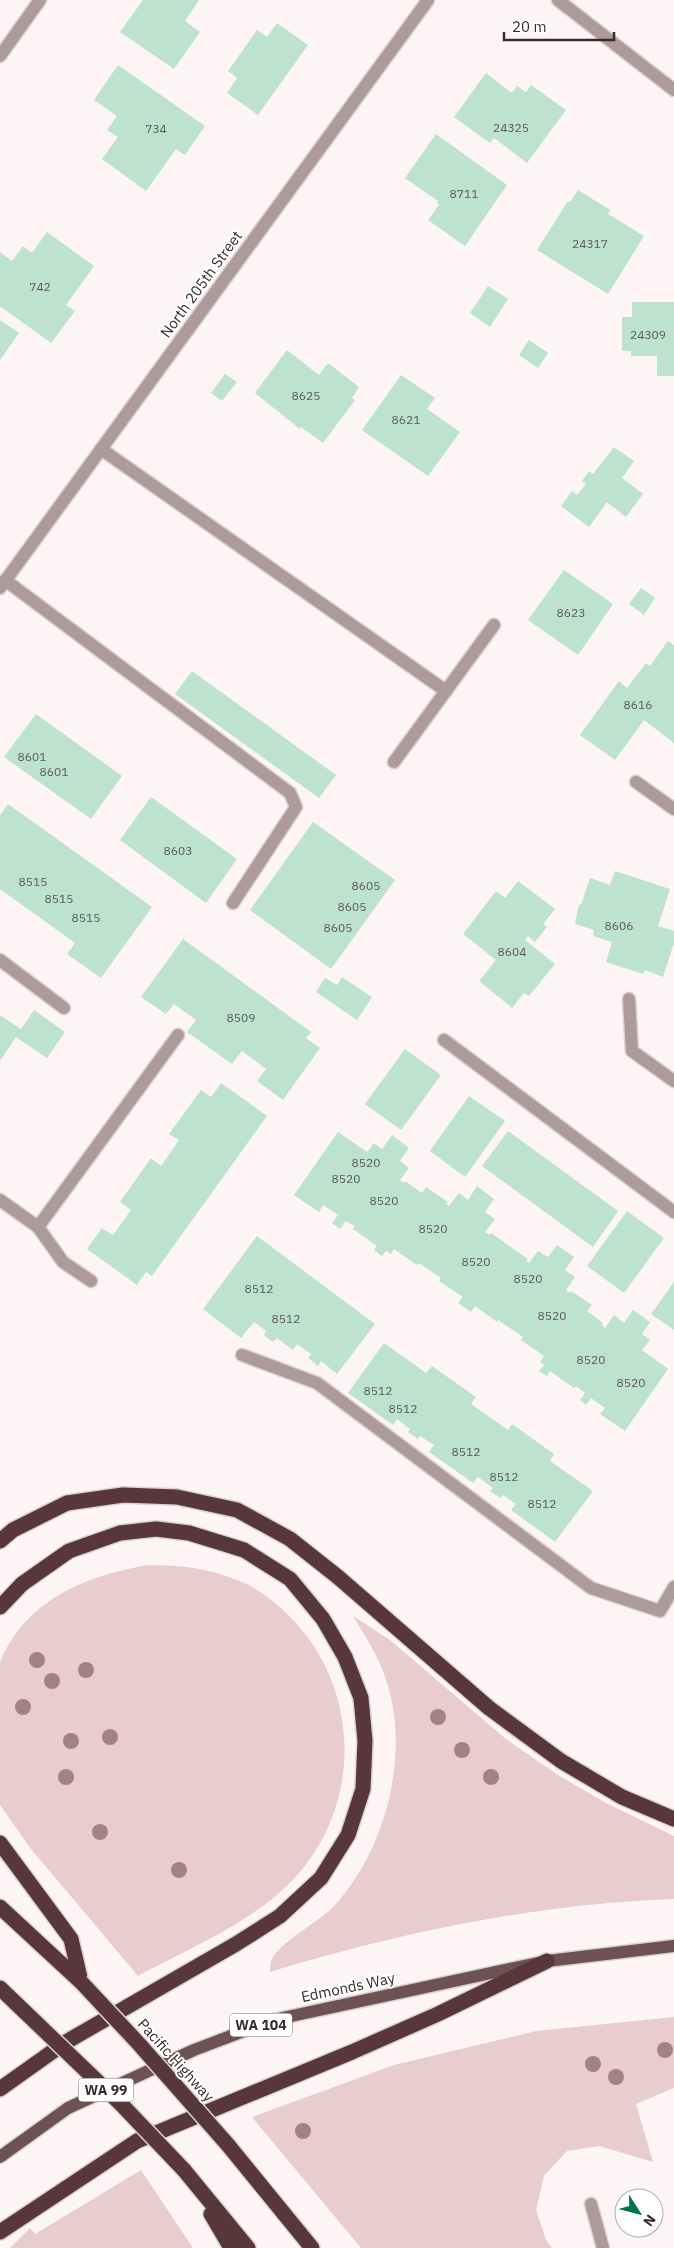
<svg xmlns="http://www.w3.org/2000/svg" width="674" height="2248" viewBox="0 0 674 2248" font-family="'IBM Plex Sans',sans-serif">
  <style>
    .green { fill: #e9cdce }
    .building { fill: #bde2ce }
    .lines { fill: none; stroke-linecap: round; stroke-linejoin: round }
    .minor-casing { stroke: #dad1d1; stroke-width: 15 }
    .major-casing { stroke: #dad1d1; stroke-width: 15 }
    .highway-casing { stroke: #dad1d1; stroke-width: 18 }
    .minor { stroke: #ad9b9c; stroke-width: 12 }
    .major { stroke: #6e5152; stroke-width: 12 }
    .highway { stroke: #573739; stroke-width: 15 }
    .highway-bridge-casing { stroke: #dad1d1; stroke-width: 18; stroke-linecap: butt }
    .highway-bridge { stroke: #573739; stroke-width: 15 }
    .tree { fill: #a28285 }
    .labels { text-anchor: middle; dominant-baseline: central; stroke-width: 4; stroke-linejoin: round; paint-order: stroke }
    .number-label { font-size: 12px; fill: #5a5954 }
    .shield { fill: #fff; stroke: #746b6b; stroke-width: 1 }
    .shield-label { font-size: 14px; font-weight: bold; fill: #392b2c }
    .street-label { font-size: 15px; fill: #392b2c; stroke: #fff }
  </style>
  <rect width="100%" height="100%" fill="#fdf5f5"/>
  <g class="green">
    <path d="M148 1565C179 1565 208 1568 237 1580 259 1588 278 1604 294 1621 357 1688 362 1794 304 1867 264 1918 195 1945 138 1976L31 1849 0 1805V1662C27 1599 85 1576 148 1565Z"/>
    <path d="M353 1616 390 1640 506 1739 558 1775 606 1803 674 1836V1899C536 1904 402 1932 270 1972 270 1969 270 1964 271 1961 279 1942 319 1922 334 1906 386 1850 411 1753 386 1680 379 1657 365 1636 353 1616Z"/>
    <polygon points="674,2017 674,2088 636,2104 653,2162 599,2146 567,2151 544,2176 536,2210 546,2240 552,2248 361,2248 252,2117 394,2065 536,2031"/>
    <polygon points="141,2170 193,2248 10,2248 30,2228 35,2234"/>
  </g>
  <g class="building">
    <polygon points="143,0 199,0 185,21 200,32 174,69 120,32"/>
    <polygon points="277,23 308,45 258,115 227,93 237,78 228,71 257,30 267,37"/>
    <polygon points="118,65 205,126 185,155 176,149 146,191 102,159 118,137 107,130 117,116 94,100"/>
    <polygon points="486,73 512,93 517,86 526,92 531,85 566,110 527,163 494,138 490,143 454,117"/>
    <polygon points="436,134 507,185 465,246 428,220 439,205 437,203 438,201 405,178"/>
    <polygon points="578,190 610,210 608,214 644,236 608,294 537,250 568,201 570,202"/>
    <polygon points="47,232 94,266 66,305 75,311 51,343 0,306 0,252 12,261 23,246 32,253"/>
    <polygon points="488,286 508,299 490,327 470,313"/>
    <polygon points="632,302 674,302 674,376 657,376 657,356 631,356 631,351 622,351 622,317 632,317"/>
    <polygon points="0,320 19,333 0,360"/>
    <polygon points="529,340 548,353 538,368 519,355"/>
    <polygon points="287,350 319,375 328,363 359,387 352,398 355,400 323,443 301,427 300,429 255,393"/>
    <polygon points="225,374 237,382 222,401 211,393"/>
    <polygon points="401,375 435,398 427,409 460,432 428,476 362,430"/>
    <polygon points="614,447 634,461 622,478 643,494 626,517 607,502 589,527 561,506 572,491 577,495 586,484 582,481 589,471 593,474"/>
    <polygon points="564,570 613,604 578,655 528,620"/>
    <polygon points="641,588 655,598 644,615 629,604"/>
    <polygon points="668,641 674,645 674,743 644,720 615,760 580,735 619,681 627,688 646,663 650,666"/>
    <polygon points="192,671 336,775 319,798 175,694"/>
    <polygon points="36,714 122,776 91,819 4,757"/>
    <polygon points="151,797 237,859 206,903 120,840"/>
    <polygon points="8,804 152,907 101,978 67,954 75,943 0,889 0,815"/>
    <polygon points="313,822 395,880 331,969 250,910"/>
    <polygon points="615,871 670,889 658,926 674,931 674,943 663,977 645,970 643,974 606,962 612,942 593,936 594,930 575,924 579,904 581,905 590,878 610,885"/>
    <polygon points="518,881 555,909 543,924 547,927 535,942 528,936 525,940 555,964 529,996 524,993 512,1008 479,981 496,960 463,934 496,891 505,898"/>
    <polygon points="183,939 311,1032 306,1038 320,1048 283,1100 257,1081 266,1069 242,1051 232,1064 187,1032 196,1020 174,1004 166,1014 141,997"/>
    <polygon points="342,977 372,997 357,1020 316,992 325,978 337,985"/>
    <polygon points="34,1010 65,1032 47,1058 16,1037 0,1061 0,1015 21,1029"/>
    <polygon points="405,1049 441,1075 401,1130 365,1104"/>
    <polygon points="221,1083 267,1116 152,1276 146,1272 137,1285 87,1249 102,1228 113,1235 131,1210 120,1202 151,1158 161,1166 179,1140 169,1134 201,1090 211,1097"/>
    <polygon points="469,1096 505,1121 465,1177 430,1151"/>
    <polygon points="508,1131 618,1211 593,1247 482,1166"/>
    <polygon points="338,1132 367,1152 374,1143 382,1149 392,1135 409,1148 400,1161 409,1168 400,1180 404,1183 405,1181 422,1193 426,1187 448,1202 446,1204 449,1206 459,1193 468,1200 477,1186 494,1199 485,1212 495,1219 485,1232 490,1235 491,1233 528,1259 526,1261 529,1263 538,1251 548,1257 557,1245 574,1257 565,1270 575,1277 566,1290 570,1293 571,1291 592,1305 587,1311 603,1323 602,1325 605,1328 614,1315 624,1323 633,1310 650,1322 642,1334 650,1340 642,1350 668,1369 625,1431 600,1414 605,1408 591,1398 586,1405 580,1400 585,1393 576,1386 574,1388 550,1371 547,1376 539,1371 544,1365 540,1362 544,1356 521,1340 523,1337 498,1320 497,1322 475,1306 471,1312 458,1303 463,1297 439,1281 441,1278 419,1263 417,1265 394,1249 391,1254 386,1251 382,1256 374,1250 377,1246 353,1229 355,1226 346,1221 340,1229 332,1223 338,1215 323,1205 319,1212 294,1195"/>
    <polygon points="627,1211 664,1238 624,1293 587,1266"/>
    <polygon points="257,1236 375,1324 337,1374 321,1361 318,1366 308,1358 311,1354 297,1344 293,1350 277,1338 273,1342 264,1335 266,1331 254,1322 241,1338 203,1309"/>
    <polygon points="674,1282 674,1330 651,1314"/>
    <polygon points="384,1343 426,1373 432,1366 476,1397 471,1404 508,1430 512,1424 554,1454 550,1461 593,1491 555,1542 511,1510 516,1504 503,1495 500,1498 490,1491 493,1488 478,1477 473,1483 429,1452 434,1445 420,1436 418,1439 408,1432 410,1429 397,1419 393,1425 348,1393"/>
  </g>
  <g class="lines">
    <g class="minor-casing">
      <g id="minor">
        <polyline points="558,0 674,90"/>
        <polyline points="0,56 40,0"/>
        <polyline points="101,449 446,691"/>
        <polyline points="5,580 290,793 296,807 233,903"/>
        <polyline points="0,588 428,0"/>
        <polyline points="394,762 494,625"/>
        <polyline points="636,782 674,809"/>
        <polyline points="0,960 64,1008"/>
        <polyline points="629,999 632,1051 674,1081"/>
        <polyline points="444,1040 674,1212"/>
        <polyline points="0,1200 38,1227 178,1035"/>
        <polyline points="38,1227 63,1262 91,1281"/>
        <polyline points="242,1355 317,1383 591,1588 660,1611 674,1587"/>
        <polyline points="591,2204 603,2248"/>
      </g>
    </g>
    <g class="major-casing">
      <polyline id="major" points="0,2157 68,2108 194,2050 273,2020 547,1961 674,1946"/>
    </g>
    <g class="highway-casing">
      <g id="highway">
        <polyline points="0,1541 13,1530 67,1503 123,1495 177,1497 237,1510 290,1539 338,1577 489,1708 561,1761 622,1797 674,1819"/>
        <polyline points="0,1607 22,1584 69,1551 120,1533 156,1529 189,1533 244,1550 290,1579 323,1619 345,1657 361,1698 365,1741 363,1789 348,1835 321,1878 280,1916 236,1944 66,2042 0,2089"/>
        <polyline points="0,1843 71,1939 81,1982"/>
        <polyline points="0,1907 81,1982"/>
        <polyline points="0,1988 25,2012"/>
        <polyline points="228,2145 312,2248"/>
        <polyline points="184,2170 248,2248"/>
        <polyline points="211,2214 231,2248"/>
        <polyline points="0,2232 137,2141 352,2052 438,2014 547,1961"/>
      </g>
    </g>
    <use href="#minor" class="minor"/>
    <use href="#major" class="major"/>
    <use href="#highway" class="highway"/>
    <g class="highway-bridge-casing">
      <g id="highway-bridge">
        <polyline points="81,1982 139,2044 228,2145"/>
        <polyline points="25,2012 121,2104 184,2170"/>
      </g>
    </g>
    <use href="#highway-bridge" class="highway-bridge"/>
  </g>
  <g class="tree">
    <circle cx="37" cy="1660" r="8"/>
    <circle cx="86" cy="1670" r="8"/>
    <circle cx="52" cy="1681" r="8"/>
    <circle cx="23" cy="1707" r="8"/>
    <circle cx="438" cy="1717" r="8"/>
    <circle cx="110" cy="1737" r="8"/>
    <circle cx="71" cy="1741" r="8"/>
    <circle cx="462" cy="1750" r="8"/>
    <circle cx="66" cy="1777" r="8"/>
    <circle cx="491" cy="1777" r="8"/>
    <circle cx="100" cy="1832" r="8"/>
    <circle cx="179" cy="1870" r="8"/>
    <circle cx="665" cy="2050" r="8"/>
    <circle cx="593" cy="2064" r="8"/>
    <circle cx="616" cy="2077" r="8"/>
    <circle cx="303" cy="2131" r="8"/>
  </g>
  <g class="labels">
    <g class="number-label">
      <text x="511" y="127">24325</text>
      <text x="156" y="128">734</text>
      <text x="464" y="193">8711</text>
      <text x="590" y="243">24317</text>
      <text x="40" y="286">742</text>
      <text x="648" y="334">24309</text>
      <text x="306" y="395">8625</text>
      <text x="406" y="419">8621</text>
      <text x="571" y="612">8623</text>
      <text x="638" y="704">8616</text>
      <text x="32" y="756">8601</text>
      <text x="54" y="771">8601</text>
      <text x="178" y="850">8603</text>
      <text x="33" y="881">8515</text>
      <text x="366" y="885">8605</text>
      <text x="59" y="898">8515</text>
      <text x="352" y="906">8605</text>
      <text x="86" y="917">8515</text>
      <text x="619" y="925">8606</text>
      <text x="338" y="927">8605</text>
      <text x="512" y="951">8604</text>
      <text x="241" y="1017">8509</text>
      <text x="366" y="1162">8520</text>
      <text x="346" y="1178">8520</text>
      <text x="384" y="1200">8520</text>
      <text x="433" y="1228">8520</text>
      <text x="476" y="1261">8520</text>
      <text x="528" y="1278">8520</text>
      <text x="259" y="1288">8512</text>
      <text x="552" y="1315">8520</text>
      <text x="286" y="1318">8512</text>
      <text x="591" y="1359">8520</text>
      <text x="631" y="1382">8520</text>
      <text x="378" y="1390">8512</text>
      <text x="403" y="1408">8512</text>
      <text x="466" y="1451">8512</text>
      <text x="504" y="1476">8512</text>
      <text x="542" y="1503">8512</text>
    </g>
    <g class="shield">
      <rect x="230" y="2013.5" width="62" height="23" rx="4"/>
      <rect x="78.5" y="2078.5" width="55" height="23" rx="4"/>
    </g>
    <g class="shield-label">
      <text x="261" y="2025">WA 104</text>
      <text x="106" y="2090">WA 99</text>
    </g>
    <g class="street-label">
      <text transform="translate(201 284) rotate(-54)">North 205th Street</text>
      <text transform="translate(348 1987) rotate(-12)">Edmonds Way</text>
      <text transform="translate(176 2060) rotate(48)">Pacific Highway</text>
    </g>
  </g>
  <g transform="translate(639 2213) rotate(126)"><circle r="24" fill="#ffffff" stroke="#b0aaab"/>
  <path d="M0-4L9 19L0 12L-9 19Z" fill="#00744f"/>
  <text y="-8" font-size="14" font-weight="bold" text-anchor="middle" fill="#392b2c">N</text>
  </g>
  <path d="M504 32v8h110v-8" fill="none" stroke="#392b2c" stroke-width="2.5"/>
  <text x="512" y="32" font-size="15" fill="#392b2c" stroke="#ffffff" stroke-width="4" paint-order="stroke">20 m</text>
</svg>
